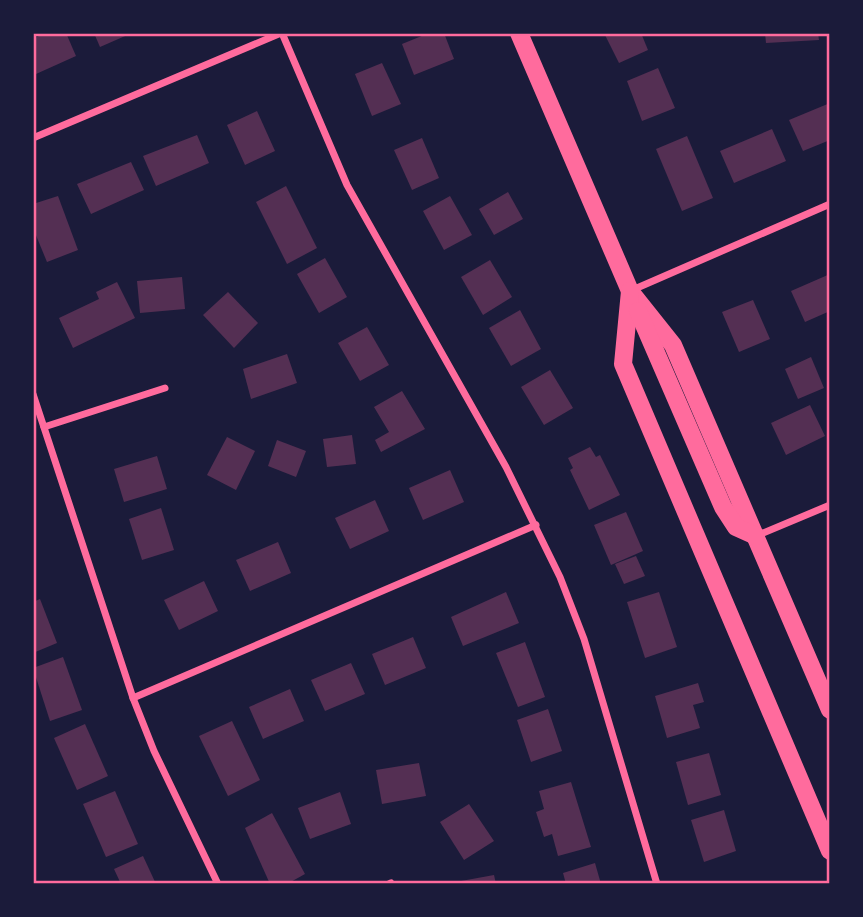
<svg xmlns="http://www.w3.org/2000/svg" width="863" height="917" viewBox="0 0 863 917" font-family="'Fira Sans Condensed',sans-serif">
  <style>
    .building { fill: #542f53 }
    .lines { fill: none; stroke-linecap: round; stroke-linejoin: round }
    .minor { stroke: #ff6b9d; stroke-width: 7 }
    .primary { stroke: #ff6b9d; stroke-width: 18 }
    .neatline { fill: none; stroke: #ff6b9d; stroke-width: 2.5 }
  </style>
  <rect width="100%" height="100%" fill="#1b1b3a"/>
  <g class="building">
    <polygon points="45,33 66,33 76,56 36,74 33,68 33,39"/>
    <polygon points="94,33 132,33 100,47"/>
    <polygon points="429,33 444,33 454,59 414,75 402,44"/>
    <polygon points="604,33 641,33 648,50 619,63"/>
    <polygon points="765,33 818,33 819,40 766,43"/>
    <polygon points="382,63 401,104 372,116 355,74"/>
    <polygon points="658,68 675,108 642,121 627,81"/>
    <polygon points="830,103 830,140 803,151 789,120"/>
    <polygon points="257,111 275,151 245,165 227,125"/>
    <polygon points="772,129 786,161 734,183 720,151"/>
    <polygon points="197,135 209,163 156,186 143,156"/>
    <polygon points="687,136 713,198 682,211 656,149"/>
    <polygon points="422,138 439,178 412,190 394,150"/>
    <polygon points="131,162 144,190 91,214 77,184"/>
    <polygon points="286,186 317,248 287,264 256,202"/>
    <polygon points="508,192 523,219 494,235 479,209"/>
    <polygon points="58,196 78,250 47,262 33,228 33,204"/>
    <polygon points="450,196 472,235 444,250 423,211"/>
    <polygon points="325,258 347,297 319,313 297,274"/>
    <polygon points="490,260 512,297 483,315 461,277"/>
    <polygon points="830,274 830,311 805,322 791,291"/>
    <polygon points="182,277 185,309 140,313 137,281"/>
    <polygon points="117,282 135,318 73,348 59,318 99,299 96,292"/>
    <polygon points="228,292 258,323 234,348 203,315"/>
    <polygon points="753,300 770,339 739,352 722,312"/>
    <polygon points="520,310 541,349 511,366 489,328"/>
    <polygon points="367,327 389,365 360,381 338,343"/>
    <polygon points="287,354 297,383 251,399 243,369"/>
    <polygon points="811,357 824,388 798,399 785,369"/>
    <polygon points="550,370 573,408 544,425 521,387"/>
    <polygon points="402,391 425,429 381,452 375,440 389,432 374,407"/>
    <polygon points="810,405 825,436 786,455 771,423"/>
    <polygon points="352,435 356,464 327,467 323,439"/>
    <polygon points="227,437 255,451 236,490 207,475"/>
    <polygon points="277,440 306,451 296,477 268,466"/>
    <polygon points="590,447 596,457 600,455 620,495 589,510 570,470 573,468 568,458"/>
    <polygon points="157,456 167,489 124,502 114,469"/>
    <polygon points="450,470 464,502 423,520 409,488"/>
    <polygon points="375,500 389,531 350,549 335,518"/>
    <polygon points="161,508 174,550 142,560 129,519"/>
    <polygon points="626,512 643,551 611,565 594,525"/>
    <polygon points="278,542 291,573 250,591 236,560"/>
    <polygon points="636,556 645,576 624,584 615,564"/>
    <polygon points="204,581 218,611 179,630 164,600"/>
    <polygon points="506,592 519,623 463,646 451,617"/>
    <polygon points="659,592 677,647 645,658 627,602"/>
    <polygon points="40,599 57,643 33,653 33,602"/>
    <polygon points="413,637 426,668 385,685 372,654"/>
    <polygon points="525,642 545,697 518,707 496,653"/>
    <polygon points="63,657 82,710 50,721 33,668"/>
    <polygon points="351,663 365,694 325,711 311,680"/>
    <polygon points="698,683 704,702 693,705 700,728 667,738 655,696"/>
    <polygon points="290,689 304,721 263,739 249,707"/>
    <polygon points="548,709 562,751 531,762 517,720"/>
    <polygon points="232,721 260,780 228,796 199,736"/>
    <polygon points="85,724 108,776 77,790 54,738"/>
    <polygon points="709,753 721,795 688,805 676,762"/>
    <polygon points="419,763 426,796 382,804 376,770"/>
    <polygon points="571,782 591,847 558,856 552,834 544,837 536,812 544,809 539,791"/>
    <polygon points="115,791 138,844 106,857 83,804"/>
    <polygon points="340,792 351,824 310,839 298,808"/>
    <polygon points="469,804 494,841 464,860 440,822"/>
    <polygon points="724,810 736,851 704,862 691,820"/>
    <polygon points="272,813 305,874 287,884 270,884 245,828"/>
    <polygon points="143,856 156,884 121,884 114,869"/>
    <polygon points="595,863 601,884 566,884 563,873"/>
    <polygon points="494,875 496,884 462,884 461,881"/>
  </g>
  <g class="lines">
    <g class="minor">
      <polyline points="282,33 347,185 506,467 560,577 584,639 657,884"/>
      <polyline points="33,138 281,33"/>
      <polyline points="630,291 830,204"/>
      <polyline points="33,394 133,698 154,751 218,884"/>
      <polyline points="44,427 165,388"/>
      <polyline points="756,536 830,505"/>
      <polyline points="133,698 536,525"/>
      <polyline points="389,884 391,883"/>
    </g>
    <g class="primary">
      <polyline points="519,33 630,291 673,345 830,710"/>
      <polyline points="630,291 623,364 830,851"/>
      <polyline points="638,311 723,507 736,527 756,536"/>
    </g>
  </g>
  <rect width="863" height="917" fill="none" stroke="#1b1b3a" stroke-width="70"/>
  <rect x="35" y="35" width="793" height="847" class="neatline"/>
</svg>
